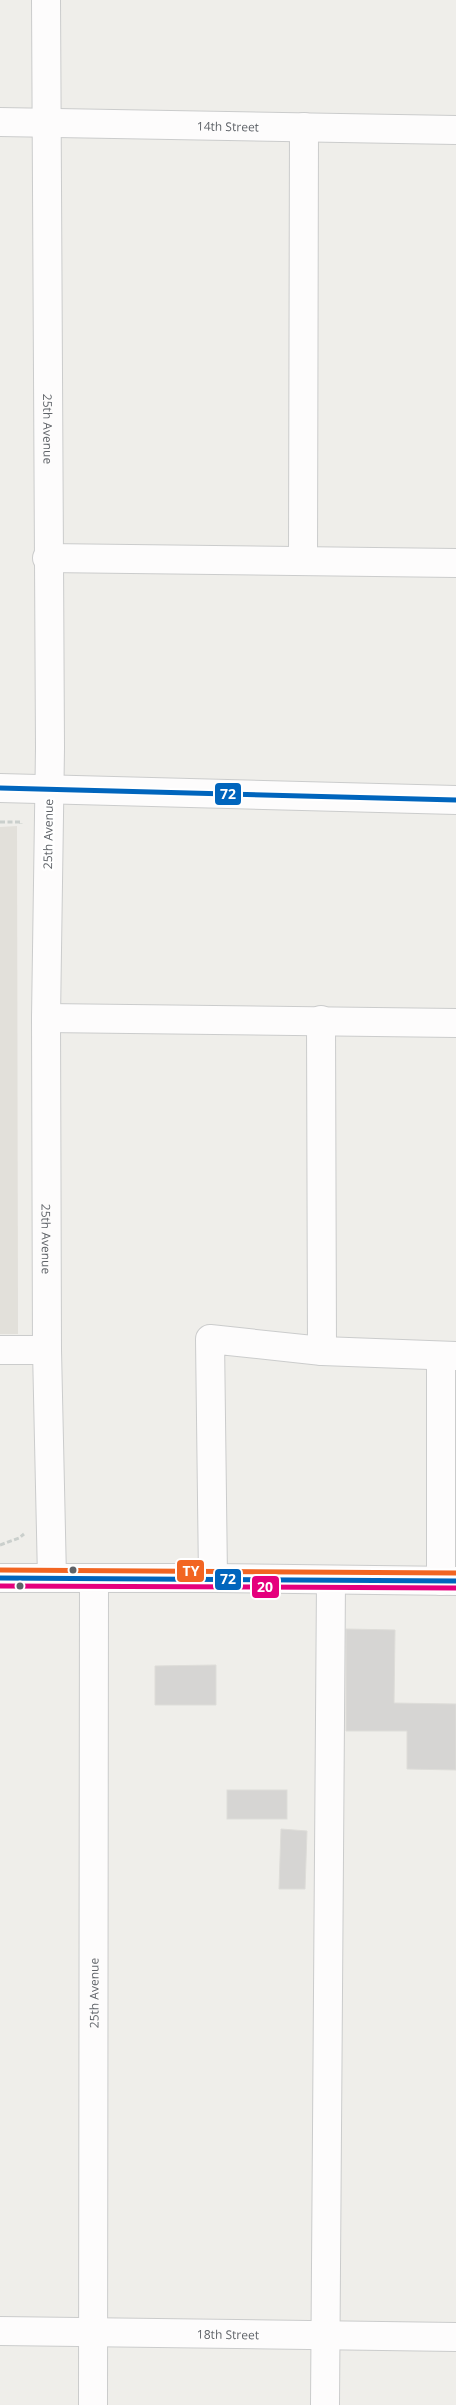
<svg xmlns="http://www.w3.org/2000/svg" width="456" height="2405" viewBox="0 0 456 2405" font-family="'Open Sans',sans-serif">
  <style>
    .education { fill: #e2e0da }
    .building { fill: #d6d5d3; stroke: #deddd9 }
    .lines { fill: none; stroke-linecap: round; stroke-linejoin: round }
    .minor-casing { stroke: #cbcccc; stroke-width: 30 }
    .path { stroke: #cacfcc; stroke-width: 3; stroke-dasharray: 5 2.5; stroke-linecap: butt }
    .minor { stroke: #fdfcfc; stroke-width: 28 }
    .bus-1-casing { stroke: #fff; stroke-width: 9 }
    .bus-2-casing { stroke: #fff; stroke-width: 9 }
    .bus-3-casing { stroke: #fff; stroke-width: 9 }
    .bus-1 { stroke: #0065bd; stroke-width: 5 }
    .bus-2 { stroke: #e5007d; stroke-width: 5 }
    .bus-3 { stroke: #f26522; stroke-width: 5 }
    .bus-dot { fill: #5f6368; stroke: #fff; stroke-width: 2 }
    .labels { text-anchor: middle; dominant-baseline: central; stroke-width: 5; stroke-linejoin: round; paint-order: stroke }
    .street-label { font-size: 12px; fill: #5f6368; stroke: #fff }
    .line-badge { stroke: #fff; stroke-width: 2 }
    .badge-label { font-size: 14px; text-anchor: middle; font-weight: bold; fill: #fff }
  </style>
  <rect width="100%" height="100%" fill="#efeeea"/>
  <polygon class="education" points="17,826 18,1334 0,1334 0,827"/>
  <g class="building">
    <polygon points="346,1629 395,1630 394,1703 456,1704 456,1770 407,1769 407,1731 346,1731"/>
    <polygon points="216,1665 216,1705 155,1705 155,1666"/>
    <rect x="227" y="1790" width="60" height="29"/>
    <polygon points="281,1829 307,1831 305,1889 279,1889"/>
  </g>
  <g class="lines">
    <g class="minor-casing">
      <g id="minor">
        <path id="s1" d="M46 0 50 748 46 1018 47 1350 52 1578"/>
        <path id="s2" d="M0 122 456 130"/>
        <polyline points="47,558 456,563"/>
        <polyline points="303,561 304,127"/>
        <polyline points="0,788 456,800"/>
        <polyline points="46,1018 456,1023"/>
        <polyline points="321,1020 322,1351"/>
        <polyline points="0,1350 47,1350"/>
        <polyline points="0,1578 213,1578 456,1581"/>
        <polyline points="213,1578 210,1339 322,1351 456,1356"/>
        <polyline points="441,1581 441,1356"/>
        <path id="s3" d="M0 2331 456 2337"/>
        <path id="s4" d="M93 2405 94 1579"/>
        <polyline points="325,2405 331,1581"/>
      </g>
    </g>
    <g class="path">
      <polyline points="0,822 21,822 21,824"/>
      <polyline points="0,1545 19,1538 24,1534"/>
    </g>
    <use href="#minor" class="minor"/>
    <g class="bus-1-casing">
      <g id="bus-1">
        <polyline points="0,788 456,800"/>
        <polyline points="0,1578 456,1581"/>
      </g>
    </g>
    <g class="bus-2-casing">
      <polyline id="bus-2" points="0,1586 456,1588"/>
    </g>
    <g class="bus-3-casing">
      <polyline id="bus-3" points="0,1570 456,1573"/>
    </g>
    <use href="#bus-1" class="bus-1"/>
    <use href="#bus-2" class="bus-2"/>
    <use href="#bus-3" class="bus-3"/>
  </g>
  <g class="bus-dot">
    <circle cx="73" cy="1570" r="4.5"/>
    <circle cx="20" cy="1586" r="4.5"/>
  </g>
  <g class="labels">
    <g class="street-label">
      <text stroke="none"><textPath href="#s2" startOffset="228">14th Street</textPath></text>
      <text stroke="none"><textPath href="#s1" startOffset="429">25th Avenue</textPath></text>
      <text transform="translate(48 834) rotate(-89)">25th Avenue</text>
      <text stroke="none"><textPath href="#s1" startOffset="1239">25th Avenue</textPath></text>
      <text stroke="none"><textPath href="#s4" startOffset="412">25th Avenue</textPath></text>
      <text stroke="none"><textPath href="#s3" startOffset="228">18th Street</textPath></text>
    </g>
  </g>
  <g class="line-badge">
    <rect x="214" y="782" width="28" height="24" rx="5" fill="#0065bd"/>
    <rect x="176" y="1559" width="29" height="24" rx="5" fill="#f26522"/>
    <rect x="214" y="1568" width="28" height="23" rx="5" fill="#0065bd"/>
    <rect x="251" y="1575" width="29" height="24" rx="5" fill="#e5007d"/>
  </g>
  <g class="badge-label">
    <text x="228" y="799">72</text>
    <text x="191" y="1576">TY</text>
    <text x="228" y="1584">72</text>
    <text x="265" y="1592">20</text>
  </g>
</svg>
